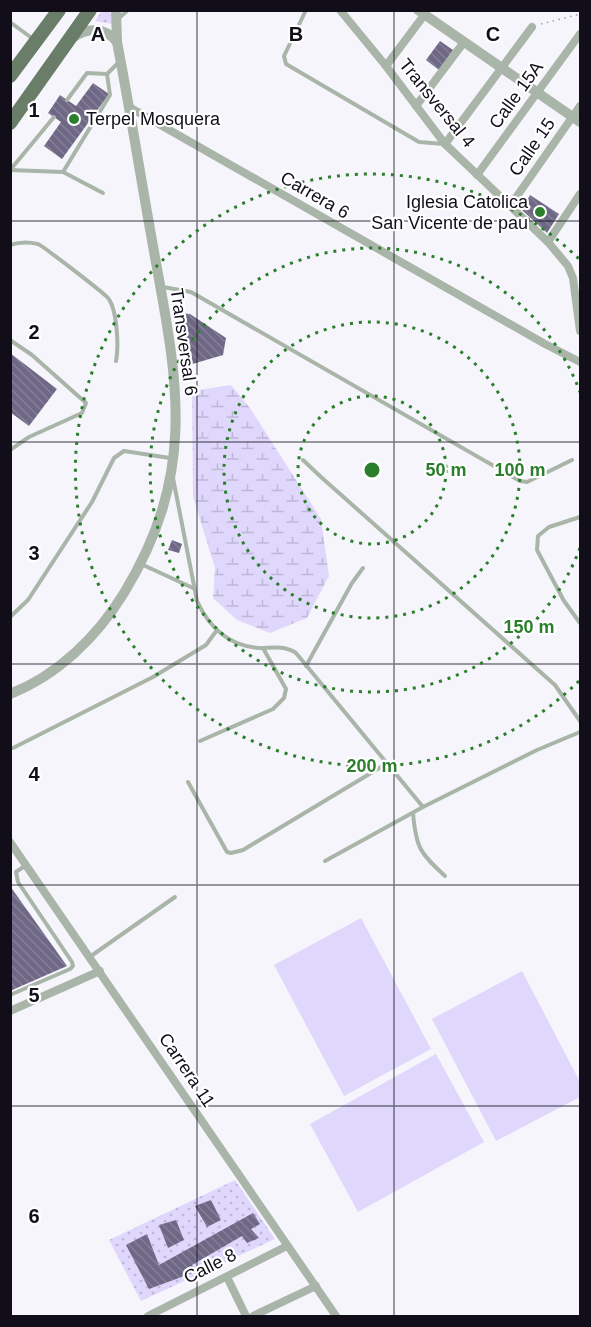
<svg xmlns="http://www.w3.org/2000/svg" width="591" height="1327" viewBox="0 0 591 1327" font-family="Helvetica,sans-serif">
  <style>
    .grass { fill: url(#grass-dots) }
    .wetland { fill: url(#wetland-marsh) }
    .garden { fill: #dfd7fc }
    .building { fill: url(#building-back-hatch) }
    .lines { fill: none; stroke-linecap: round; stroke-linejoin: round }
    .path { stroke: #9d9ba3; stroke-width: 1.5; stroke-dasharray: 1.5 4.5; stroke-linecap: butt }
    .service { stroke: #a9b5a9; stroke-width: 4 }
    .minor { stroke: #a9b5a9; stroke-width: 8 }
    .tertiary { stroke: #a9b5a9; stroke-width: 10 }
    .primary { stroke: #697d68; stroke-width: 14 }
    .grid { fill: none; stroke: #110e19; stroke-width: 1.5; stroke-opacity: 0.55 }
    .ring { fill: none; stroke: #2b7f2c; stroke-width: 3; stroke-dasharray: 3 6 }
    .poi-dot { fill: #2b7f2c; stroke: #fff; stroke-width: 2 }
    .labels { text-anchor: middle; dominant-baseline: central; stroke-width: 4.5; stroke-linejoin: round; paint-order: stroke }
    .street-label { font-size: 18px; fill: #110e19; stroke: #fff }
    .poi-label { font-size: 18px; fill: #110e19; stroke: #fff; text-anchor: start }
    .grid-label { font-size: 20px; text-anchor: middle; font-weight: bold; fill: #110e19; stroke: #fff; stroke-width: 4.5; stroke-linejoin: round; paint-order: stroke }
    .centre { fill: #2b7f2c; stroke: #fff; stroke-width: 3 }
    .ring-label { font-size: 18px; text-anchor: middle; font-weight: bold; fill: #2b7f2c; stroke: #fff; stroke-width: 4.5; stroke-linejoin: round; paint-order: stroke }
  </style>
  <defs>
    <pattern id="grass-dots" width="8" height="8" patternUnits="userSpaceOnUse" patternTransform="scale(1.5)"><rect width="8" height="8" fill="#dfd7fc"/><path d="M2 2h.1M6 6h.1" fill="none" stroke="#beb7d7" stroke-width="1.8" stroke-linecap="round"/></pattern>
    <pattern id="wetland-marsh" width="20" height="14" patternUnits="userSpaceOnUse" patternTransform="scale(1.5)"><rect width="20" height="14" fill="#dfd7fc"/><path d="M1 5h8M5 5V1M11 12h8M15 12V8" fill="none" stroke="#beb7d7"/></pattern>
    <pattern id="building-back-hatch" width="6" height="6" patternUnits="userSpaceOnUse" patternTransform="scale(1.5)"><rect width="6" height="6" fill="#6e6785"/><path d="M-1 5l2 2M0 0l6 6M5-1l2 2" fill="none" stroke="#847f95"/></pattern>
  </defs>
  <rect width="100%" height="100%" fill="#f7f5fc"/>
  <g class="grass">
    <polygon points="102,11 110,11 112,24 95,21"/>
    <polygon points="235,1180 275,1239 141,1301 109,1240"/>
  </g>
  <polygon class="wetland" points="231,385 250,408 321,519 329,576 307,618 270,633 237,620 213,598 215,568 193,497 192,391"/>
  <g class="garden">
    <polygon points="361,918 431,1049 344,1096 274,965"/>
    <polygon points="522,971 580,1082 580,1097 496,1141 432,1019"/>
    <polygon points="436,1054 484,1142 358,1212 310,1124"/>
  </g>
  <g class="building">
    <polygon points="440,41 453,50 439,70 426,60"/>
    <polygon points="93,83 109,94 62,159 44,146 61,122 48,113 60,95 76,106"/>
    <polygon points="530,195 559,214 547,233 522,210"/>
    <polygon points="181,313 190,314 226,338 223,355 189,365"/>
    <polygon points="10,353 57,389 29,426 10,412"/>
    <polygon points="172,540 182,544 179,553 168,550"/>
    <polygon points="10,886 67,966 10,991"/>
    <polygon points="211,1200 221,1220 207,1227 195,1206"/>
    <polygon points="253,1213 260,1224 251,1229 259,1238 247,1243 242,1236 192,1265 195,1272 149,1289 126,1245 147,1234 159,1265"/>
    <polygon points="176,1220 184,1240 168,1248 159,1225"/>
  </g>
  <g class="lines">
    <polyline class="path" points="541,24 580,14"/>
    <g class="service">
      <polyline points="306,10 284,56 286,64 419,142 444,144"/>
      <polyline points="119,18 128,10"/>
      <polyline points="10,22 33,39"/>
      <polyline points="67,100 87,73 107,74"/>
      <polyline points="11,169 54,117"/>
      <polyline points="10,170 63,172 110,95 107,74 118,63"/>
      <polyline points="63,172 103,193"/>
      <path d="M10 245C19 242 29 242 38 244 43 246 104 293 108 298 117 309 119 346 116 361"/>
      <polyline points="163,287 191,292 520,481 527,482 572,460"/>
      <polyline points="10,340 32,355 86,403 82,413 29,437 10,450"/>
      <polyline points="303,460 321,477 555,685 580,721"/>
      <path d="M173 478 197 601C209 627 229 646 259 648 272 648 284 645 296 653L423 807 537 750 580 732"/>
      <polyline points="580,517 549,527 538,536 537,550 564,601 580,623"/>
      <polyline points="141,564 193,588"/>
      <polyline points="10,617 28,600 92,502 114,458 124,451 170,458"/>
      <polyline points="306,666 352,583 363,568"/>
      <polyline points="200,741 273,709 284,698 286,689 263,648"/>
      <polyline points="13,748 153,677 206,645 217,630"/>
      <polyline points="188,782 227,852 231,853 243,850 386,764"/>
      <path d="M413 813C416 848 420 853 445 876"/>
      <polyline points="325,861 423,807"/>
      <polyline points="91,956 175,897"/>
      <polyline points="10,995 70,969 73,966 72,962 18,882 16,872 26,865"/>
    </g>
    <g class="minor">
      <polyline points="340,10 386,66 445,144 548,242 568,266 573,278 580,331"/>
      <polyline points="386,66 425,14"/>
      <polyline points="416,106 464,42"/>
      <polyline points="129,107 545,344 580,362"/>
      <polyline points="445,144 532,27"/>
      <polyline points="477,175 580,34"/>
      <polyline points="510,206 580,106"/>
      <polyline points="548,242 580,194"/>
      <polyline points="10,842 336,1316"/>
      <polyline points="10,1011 100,971"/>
      <polyline points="227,1277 246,1316"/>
      <polyline points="148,1316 287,1246"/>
      <polyline points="253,1316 316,1286"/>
    </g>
    <g class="tertiary">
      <polyline points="418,10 580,122"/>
      <path d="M72 38C87 28 104 26 117 42"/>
      <path d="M10 694C58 675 97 637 124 593 203 463 174 368 150 229 139 167 129 104 117 42L116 10"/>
    </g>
    <g class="primary">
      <polyline points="10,76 59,10"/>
      <polyline points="10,123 90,10"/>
    </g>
  </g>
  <path class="grid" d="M197 10V1316M394 10V1316M10 221H580M10 442H580M10 664H580M10 885H580M10 1106H580"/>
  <g class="ring">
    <circle cx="372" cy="470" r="74"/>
    <circle cx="372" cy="470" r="148"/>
    <path d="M580 548A222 222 0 1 1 580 392"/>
    <path d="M579 681A296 296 0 1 1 579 259"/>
  </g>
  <g class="poi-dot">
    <circle cx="74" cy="119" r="6"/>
    <circle cx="540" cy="212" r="6"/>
  </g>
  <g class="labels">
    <g class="street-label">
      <text transform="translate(516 95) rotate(-54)">Calle 15A</text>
      <text transform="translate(437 103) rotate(51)">Transversal 4</text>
      <text transform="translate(532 147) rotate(-55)">Calle 15</text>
      <text transform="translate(315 195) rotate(30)">Carrera 6</text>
      <text transform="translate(184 342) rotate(82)">Transversal 6</text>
      <text transform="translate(187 1070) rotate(56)">Carrera 11</text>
      <text transform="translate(210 1266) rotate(-27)">Calle 8</text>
    </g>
    <g class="poi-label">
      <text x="86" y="119">Terpel Mosquera</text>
      <text x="528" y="202" text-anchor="end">Iglesia Catolica<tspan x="528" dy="21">San Vicente de pau</tspan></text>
    </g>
  </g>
  <g class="grid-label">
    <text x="98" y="41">A</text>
    <text x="296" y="41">B</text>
    <text x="493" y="41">C</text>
    <text x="34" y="117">1</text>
    <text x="34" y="339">2</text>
    <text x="34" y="560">3</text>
    <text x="34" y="781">4</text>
    <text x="34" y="1002">5</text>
    <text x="34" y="1223">6</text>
  </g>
  <circle cx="372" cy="470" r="9" class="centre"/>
  <g class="ring-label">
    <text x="446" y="476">50 m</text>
    <text x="520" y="476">100 m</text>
    <text x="529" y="633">150 m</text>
    <text x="372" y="772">200 m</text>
  </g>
  <rect width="591" height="1327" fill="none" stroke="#110e19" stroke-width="24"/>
</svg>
